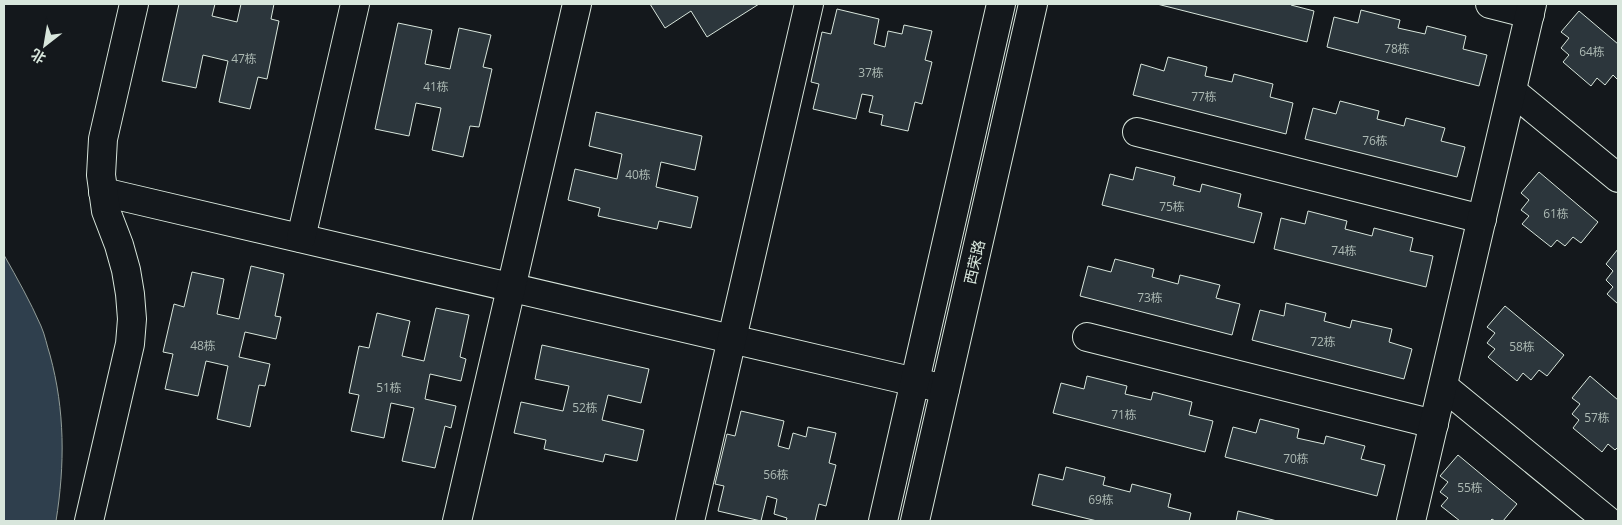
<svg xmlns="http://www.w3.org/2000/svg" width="1622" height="525" viewBox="0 0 1622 525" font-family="'Open Sans','Noto Sans SC',sans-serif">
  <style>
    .water { fill: #2f3f4d; stroke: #939e99 }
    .building { fill: #2c363c; stroke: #d8e6dc }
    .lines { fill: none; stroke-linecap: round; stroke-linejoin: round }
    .minor-casing { stroke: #d8e6dc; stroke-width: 30 }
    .minor { stroke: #14181c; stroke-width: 28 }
    .labels { text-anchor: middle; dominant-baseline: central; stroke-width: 4; stroke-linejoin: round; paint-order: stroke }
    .number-label { font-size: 12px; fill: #adbab4 }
    .street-label { font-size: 15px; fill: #d8e6dc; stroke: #14181c }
  </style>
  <rect width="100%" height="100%" fill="#14181c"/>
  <path class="water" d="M4 255C17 278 30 301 41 326 45 335 47 346 50 355 65 410 65 465 56 521H4Z"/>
  <g class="building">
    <polygon points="179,4 215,4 212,16 237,22 241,4 274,4 271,19 279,21 267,79 258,77 250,109 219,102 228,61 203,55 196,88 162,81"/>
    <polygon points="650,4 759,4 707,37 691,11 665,28"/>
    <polygon points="1157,4 1291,4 1291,5 1314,11 1307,42"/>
    <polygon points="837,9 879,19 874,44 885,47 888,31 902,34 904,25 932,31 925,60 932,62 922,104 915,102 908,131 881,125 883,115 869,112 873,96 862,94 856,119 813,109 819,84 811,82 822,32 831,34"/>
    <polygon points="1361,10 1400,20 1398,28 1425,34 1427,26 1466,36 1463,49 1487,55 1479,86 1327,47 1334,17 1358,23"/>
    <polygon points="1579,11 1618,44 1618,80 1613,75 1605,85 1597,78 1591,86 1563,62 1569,55 1561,48 1569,38 1561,32"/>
    <polygon points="398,23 432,30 425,64 450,69 459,28 491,35 483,67 492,69 479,127 470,126 463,157 432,150 441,108 416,103 409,136 375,129"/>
    <polygon points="1168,57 1207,67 1205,76 1232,82 1234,74 1273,84 1270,97 1293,103 1286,134 1133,95 1141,64 1164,71"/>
    <polygon points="1340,101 1379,111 1377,119 1404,126 1406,118 1445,128 1441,141 1465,147 1457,177 1305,139 1313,108 1336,114"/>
    <polygon points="596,112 702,136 695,170 661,162 656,187 698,197 691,228 659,221 657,229 598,216 600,208 568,200 575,169 617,179 622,154 589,146"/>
    <polygon points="1136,167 1175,177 1173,185 1200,192 1202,184 1241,194 1238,207 1262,213 1254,243 1102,205 1110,174 1133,180"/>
    <polygon points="1539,172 1598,222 1581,243 1573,237 1565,246 1557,240 1551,247 1522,224 1529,216 1521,210 1529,200 1521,193"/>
    <polygon points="1308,211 1347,221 1345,229 1372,236 1374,228 1413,238 1410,251 1433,256 1426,287 1274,249 1281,218 1305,224"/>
    <polygon points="1618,249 1618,304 1607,294 1613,287 1606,280 1613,271 1606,264"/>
    <polygon points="1115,259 1154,269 1152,277 1178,284 1180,275 1220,285 1216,298 1240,304 1232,335 1080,296 1088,266 1111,272"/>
    <polygon points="251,266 284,274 275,316 281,317 276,339 245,332 239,357 270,364 265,386 259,385 250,427 217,419 228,366 206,361 198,396 165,389 173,354 163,352 174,304 184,307 192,272 224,279 217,314 239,319"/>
    <polygon points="1286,303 1326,313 1324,321 1350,328 1352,320 1392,329 1389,342 1412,349 1404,379 1252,340 1260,310 1284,316"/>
    <polygon points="1505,306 1564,355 1547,376 1539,370 1531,380 1523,373 1517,381 1488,357 1495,349 1487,343 1495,333 1487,327"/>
    <polygon points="436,308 469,315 460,357 466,359 461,381 430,374 425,399 456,406 451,428 445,426 435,468 402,461 414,408 391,403 384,438 351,431 359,395 349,393 359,346 369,348 377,313 410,321 402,356 424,361"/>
    <polygon points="542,345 649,369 641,403 608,395 602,420 644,430 637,461 605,454 603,462 544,449 546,440 514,433 521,402 563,411 569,386 535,379"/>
    <polygon points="1087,376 1127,386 1125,394 1151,400 1153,392 1192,402 1189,415 1213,421 1205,452 1053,413 1061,383 1084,389"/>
    <polygon points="1590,376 1618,400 1618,447 1615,450 1608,444 1602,452 1573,428 1579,420 1572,414 1580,404 1572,398"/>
    <polygon points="741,411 784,421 778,446 789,449 793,433 806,437 808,427 836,433 829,463 836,465 826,506 819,504 815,521 786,521 787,518 774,514 777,499 767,496 761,521 718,511 724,486 715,484 727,434 735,436"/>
    <polygon points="1260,419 1299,429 1297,438 1324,444 1326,436 1365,446 1361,459 1385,465 1377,496 1225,457 1233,427 1256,433"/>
    <polygon points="1458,455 1517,504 1503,521 1495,521 1492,519 1490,521 1460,521 1441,506 1448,498 1440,492 1448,482 1440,476"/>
    <polygon points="1066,467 1105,477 1103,485 1130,492 1132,484 1171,494 1168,507 1191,513 1189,521 1097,521 1032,505 1039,474 1063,480"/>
    <polygon points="1238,511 1277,521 1236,521"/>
  </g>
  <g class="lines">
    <g class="minor-casing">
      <g id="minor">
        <polyline points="1490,4 1530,14"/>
        <polyline points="1512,91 1618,178"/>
        <polyline points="1137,132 1482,219"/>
        <polyline points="103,192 945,389"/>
        <polyline points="301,238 355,4"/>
        <polyline points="1087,337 1434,424"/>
        <polyline points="1443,386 1608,521"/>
        <polyline points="89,521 130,344 132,319 130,294 126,270 119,245 106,211 101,175 103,139 134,4"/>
        <polyline points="457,521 577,4"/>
        <polyline points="690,521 809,4"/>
        <polyline points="883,521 1001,4"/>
        <polyline points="915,521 1033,4"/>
        <polyline points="1411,521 1532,4"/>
      </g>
    </g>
    <use href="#minor" class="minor"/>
  </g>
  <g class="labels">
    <g class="number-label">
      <text x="1397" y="48">78栋</text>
      <text x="1592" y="51">64栋</text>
      <text x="244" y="58">47栋</text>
      <text x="871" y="72">37栋</text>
      <text x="436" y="86">41栋</text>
      <text x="1204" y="96">77栋</text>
      <text x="1375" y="140">76栋</text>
      <text x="638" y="174">40栋</text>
      <text x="1172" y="206">75栋</text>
      <text x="1556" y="213">61栋</text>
      <text x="1344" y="250">74栋</text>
      <text x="1150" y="297">73栋</text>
      <text x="1323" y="341">72栋</text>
      <text x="203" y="345">48栋</text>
      <text x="1522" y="346">58栋</text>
      <text x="389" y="387">51栋</text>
      <text x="585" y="407">52栋</text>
      <text x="1124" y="414">71栋</text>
      <text x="1597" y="417">57栋</text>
      <text x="1296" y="458">70栋</text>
      <text x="776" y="474">56栋</text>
      <text x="1470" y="487">55栋</text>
      <text x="1101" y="499">69栋</text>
    </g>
    <g class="street-label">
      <text transform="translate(974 262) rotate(-77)">西荣路</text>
    </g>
  </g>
  <rect width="1622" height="525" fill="none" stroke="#d8e6dc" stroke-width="10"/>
  <g transform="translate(45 45) rotate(211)" stroke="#14181c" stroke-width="4" paint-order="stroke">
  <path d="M0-4L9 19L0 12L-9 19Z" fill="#d8e6dc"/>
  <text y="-8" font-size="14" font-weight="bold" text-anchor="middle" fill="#d8e6dc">北</text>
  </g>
</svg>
